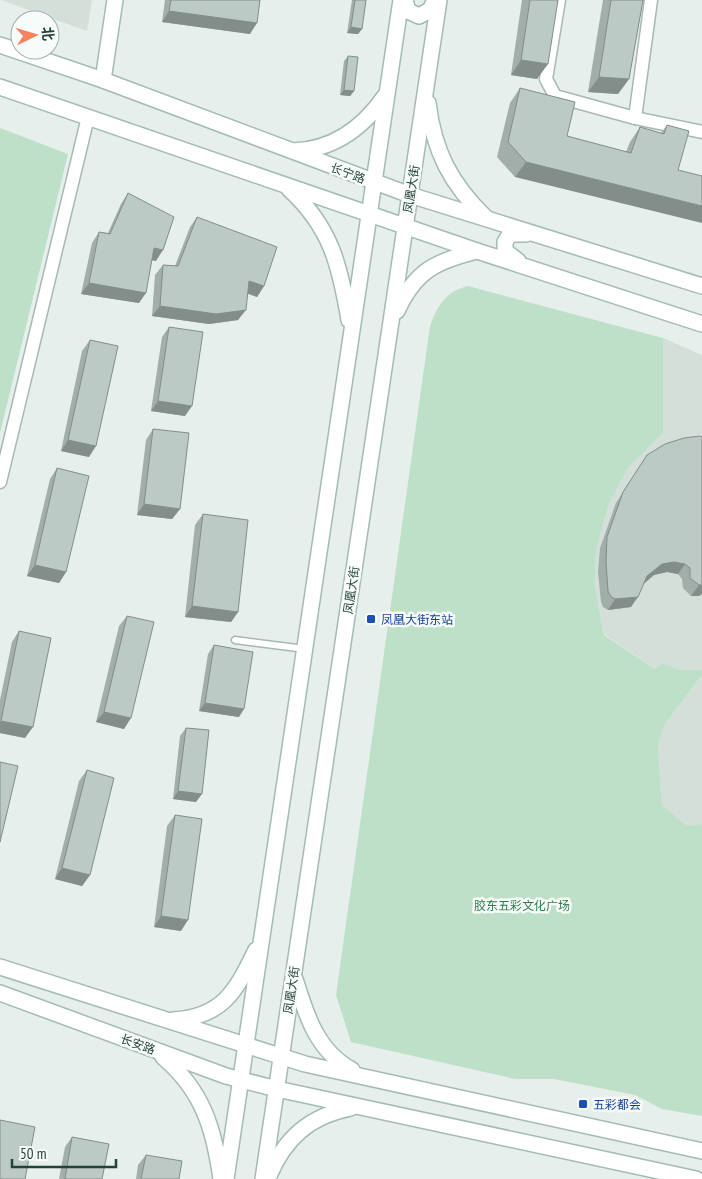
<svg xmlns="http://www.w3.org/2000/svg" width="702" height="1179" viewBox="0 0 702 1179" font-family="'PT Sans Narrow','Noto Sans SC',sans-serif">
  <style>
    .built { fill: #d4dfda }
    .green { fill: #bfe0c8 }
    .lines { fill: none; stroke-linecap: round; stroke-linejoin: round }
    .lane-casing { stroke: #a8b8b2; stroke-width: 9 }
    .street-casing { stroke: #a8b8b2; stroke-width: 15 }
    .secondary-casing { stroke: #a4bbb3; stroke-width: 18 }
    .lane { stroke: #fff; stroke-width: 6 }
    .street { stroke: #fff; stroke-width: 12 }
    .secondary { stroke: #fff; stroke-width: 15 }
    .wall { fill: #a1aea9 }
    .shaded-wall { fill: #838d89 }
    .building { fill: #bbcac4; stroke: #838d89 }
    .transit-dot { fill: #1a4fb4; stroke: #f7fbf9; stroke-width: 2 }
    .labels { text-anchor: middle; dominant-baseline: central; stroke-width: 5; stroke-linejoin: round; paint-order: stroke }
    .street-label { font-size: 12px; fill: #24423a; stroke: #f7fbf9 }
    .transit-label { font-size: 12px; fill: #164399; stroke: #f7fbf9; text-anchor: start }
    .park-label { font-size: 12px; fill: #2d7a4b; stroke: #f7fbf9 }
  </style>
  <rect width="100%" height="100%" fill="#e6efeb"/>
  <g class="built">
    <polygon points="1,0 92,0 87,31"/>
    <polygon points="663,338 702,355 702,670 680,670 663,663 655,669 604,634 595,586 596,551 609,503 628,468 663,433"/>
    <polygon points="702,675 702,824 687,827 662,805 658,745 665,724"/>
  </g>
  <g class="green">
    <polygon points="0,128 68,154 0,433"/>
    <path d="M468 286 663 338V433L628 468 609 503 596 551 595 586 604 635 655 669 663 663 680 670H702V675L665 724 658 745 662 805 687 826 702 824V1116L662 1109 635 1095 554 1079H515L351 1042 336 995 430 326C438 305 445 292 468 286Z"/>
  </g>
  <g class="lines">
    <g class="lane-casing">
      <polyline id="lane" points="235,640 305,649"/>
    </g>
    <g class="street-casing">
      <g id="street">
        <polyline points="559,0 546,79 555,96 635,118"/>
        <polyline points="651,0 635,118 702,132"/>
        <polyline points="0,482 88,117"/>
      </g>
    </g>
    <g class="secondary-casing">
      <g id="secondary">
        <polyline points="405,0 408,11 419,16 430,10 435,0"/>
        <polyline points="0,45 103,80 410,195 702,286"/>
        <polyline points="103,80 115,0"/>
        <polyline points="0,87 477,251 702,324"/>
        <path d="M428 103C434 152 451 184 486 218"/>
        <path d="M293 151C333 150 362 129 385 96"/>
        <path d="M289 189C331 227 340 266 349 320"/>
        <polyline points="518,261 505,251 505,242 510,234 526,234"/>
        <path d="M397 311C415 271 436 261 477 251"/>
        <polyline points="0,967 305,1064 702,1151"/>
        <path d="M295 979C306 1015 317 1051 352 1070"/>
        <polyline points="0,993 226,1076 277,1089 696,1179"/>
        <path d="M173 1020C223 1017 236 991 256 950"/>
        <path d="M163 1057C203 1091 214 1129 221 1179"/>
        <path d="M268 1178C284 1139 309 1116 351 1108"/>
        <polyline points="226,1179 401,0"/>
        <polyline points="263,1179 439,0"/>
      </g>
    </g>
    <use href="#lane" class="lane"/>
    <use href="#street" class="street"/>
    <use href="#secondary" class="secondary"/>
  </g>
  <g class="wall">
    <polygon points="165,0 260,0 250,34 162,22"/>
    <polygon points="352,0 366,0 362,29 358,34 347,33"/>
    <polygon points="522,0 558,0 537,79 511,75"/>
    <polygon points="603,0 643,0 629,79 618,94 588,92"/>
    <polygon points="348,56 354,91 350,96 340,95 344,61"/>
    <polygon points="520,88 567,136 626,152 630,142 640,127 661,133 667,125 678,170 515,177 497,157 510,103"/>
    <polygon points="128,193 156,261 152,260 139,303 81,294 92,243 99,232 108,233 121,204"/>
    <polygon points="197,217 264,286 257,297 248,294 238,320 209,324 152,316 155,275 163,265 175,266 190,227"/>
    <polygon points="169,327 185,416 151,411 162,337"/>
    <polygon points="90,340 89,457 61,451 82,351"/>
    <polygon points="153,429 180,509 172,519 137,515 146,440"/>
    <polygon points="702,437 702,594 699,596 691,596 683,588 682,579 678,574 667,572 654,575 644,583 631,607 608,610 603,607 601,602 598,572 600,548 616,503 647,455"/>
    <polygon points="57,468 66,572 59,583 27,576 50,479"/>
    <polygon points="203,514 238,612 231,622 185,617 195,525"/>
    <polygon points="127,616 124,729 96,722 119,626"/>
    <polygon points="19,631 25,738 0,733 0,700 12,642"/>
    <polygon points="214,645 239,717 199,711 208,654"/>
    <polygon points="186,728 196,802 173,799 180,736"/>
    <polygon points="87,770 90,875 82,886 55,879 79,781"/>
    <polygon points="175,815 181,931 154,927 167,826"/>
    <polygon points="72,1137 102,1179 59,1179 65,1147"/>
    <polygon points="146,1155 179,1179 136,1179 138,1165"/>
  </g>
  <g class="shaded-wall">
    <polygon points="169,11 257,23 250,34 162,22"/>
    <polygon points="351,27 362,29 358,34 347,33"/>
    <polygon points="521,60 548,64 537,79 511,75"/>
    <polygon points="599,77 629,79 618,94 588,92"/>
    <polygon points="344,90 354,91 350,96 340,95"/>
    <polygon points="526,162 702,206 702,223 515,177"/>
    <polygon points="154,248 163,250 156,261 146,259"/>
    <polygon points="249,281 264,286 257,297 242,291"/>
    <polygon points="89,283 146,293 139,303 81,294"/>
    <polygon points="160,306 246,310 238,320 209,324 152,316"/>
    <polygon points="158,401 192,406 185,416 151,411"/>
    <polygon points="68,440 96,446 89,457 61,451"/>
    <polygon points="144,504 180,509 172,519 137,515"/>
    <polygon points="674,562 685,564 678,574 667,572 654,575 640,587 647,576 662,564"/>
    <polygon points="35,565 66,572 59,583 27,576"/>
    <polygon points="699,585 702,585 702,594 699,596 691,596"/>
    <polygon points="638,597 631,607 608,610 615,599"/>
    <polygon points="192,606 238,612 231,622 185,617"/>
    <polygon points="205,703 244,709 239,717 199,711"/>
    <polygon points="104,712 131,718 124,729 96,722"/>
    <polygon points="1,721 33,727 25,738 0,733 0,722"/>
    <polygon points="178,791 202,794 196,802 173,799"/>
    <polygon points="62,868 90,875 82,886 55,879"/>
    <polygon points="161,916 188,920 181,931 154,927"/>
  </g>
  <g class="building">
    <polygon points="171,0 260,0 257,23 169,11"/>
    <polygon points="355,0 366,0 362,29 351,27"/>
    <polygon points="530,0 558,0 548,64 521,60"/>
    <polygon points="611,0 643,0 629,79 599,77"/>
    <polygon points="348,56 358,57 354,91 344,90"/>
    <polygon points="520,88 575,102 567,136 631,153 640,127 664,134 667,125 689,131 678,170 702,176 702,206 526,162 508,142"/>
    <polygon points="128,193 174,217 163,250 154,248 146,293 89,283 99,232 110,234"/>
    <polygon points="197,217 277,247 264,286 249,281 246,310 216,314 160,306 163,265 178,266"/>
    <polygon points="169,327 203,332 192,406 158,401"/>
    <polygon points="90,340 118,346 96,446 68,440"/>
    <polygon points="153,429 189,433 180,509 144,504"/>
    <polygon points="700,436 702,437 702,585 699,585 690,578 690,568 685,564 674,562 662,564 647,576 638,597 615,599 611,597 608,591 606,562 607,537 623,492 647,455 665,444 684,438"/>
    <polygon points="57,468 89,476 66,572 35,565"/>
    <polygon points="203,514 248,520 238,612 192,606"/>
    <polygon points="127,616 154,622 131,718 104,712"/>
    <polygon points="19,631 51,638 33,727 1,721"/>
    <polygon points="214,645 253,652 244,709 205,703"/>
    <polygon points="186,728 209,730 202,794 178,791"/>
    <polygon points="0,762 18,766 0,842"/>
    <polygon points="87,770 114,778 90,875 62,868"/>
    <polygon points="175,815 202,819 188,920 161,916"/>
    <polygon points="0,1120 35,1127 25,1179 0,1179"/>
    <polygon points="72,1137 109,1144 102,1179 65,1179"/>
    <polygon points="146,1155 182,1161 179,1179 141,1179"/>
  </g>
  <g class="transit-dot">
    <rect x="366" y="614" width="10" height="10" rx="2.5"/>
    <rect x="578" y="1099" width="10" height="10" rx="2.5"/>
  </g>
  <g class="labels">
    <g class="street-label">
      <text transform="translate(348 173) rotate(21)">长宁路</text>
      <text transform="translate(411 189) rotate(-81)">凤凰大街</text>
      <text transform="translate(351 590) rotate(-82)">凤凰大街</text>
      <text transform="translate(291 990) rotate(-82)">凤凰大街</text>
      <text transform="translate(138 1044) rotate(20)">长安路</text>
    </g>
    <g class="transit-label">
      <text x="381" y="619">凤凰大街东站</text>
      <text x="593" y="1104">五彩都会</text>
    </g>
    <g class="park-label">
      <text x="522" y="905">胶东五彩文化广场</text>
    </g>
  </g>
  <g transform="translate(35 35) rotate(85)"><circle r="24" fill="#f7fbf9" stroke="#a3b1ad"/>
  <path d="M0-4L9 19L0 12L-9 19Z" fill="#f4845f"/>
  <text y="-8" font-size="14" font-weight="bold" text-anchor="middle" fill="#24423a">北</text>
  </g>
  <path d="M12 1159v8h104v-8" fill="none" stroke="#24423a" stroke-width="2.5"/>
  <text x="20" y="1159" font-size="15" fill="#24423a" stroke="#f7fbf9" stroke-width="4" paint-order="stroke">50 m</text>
</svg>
